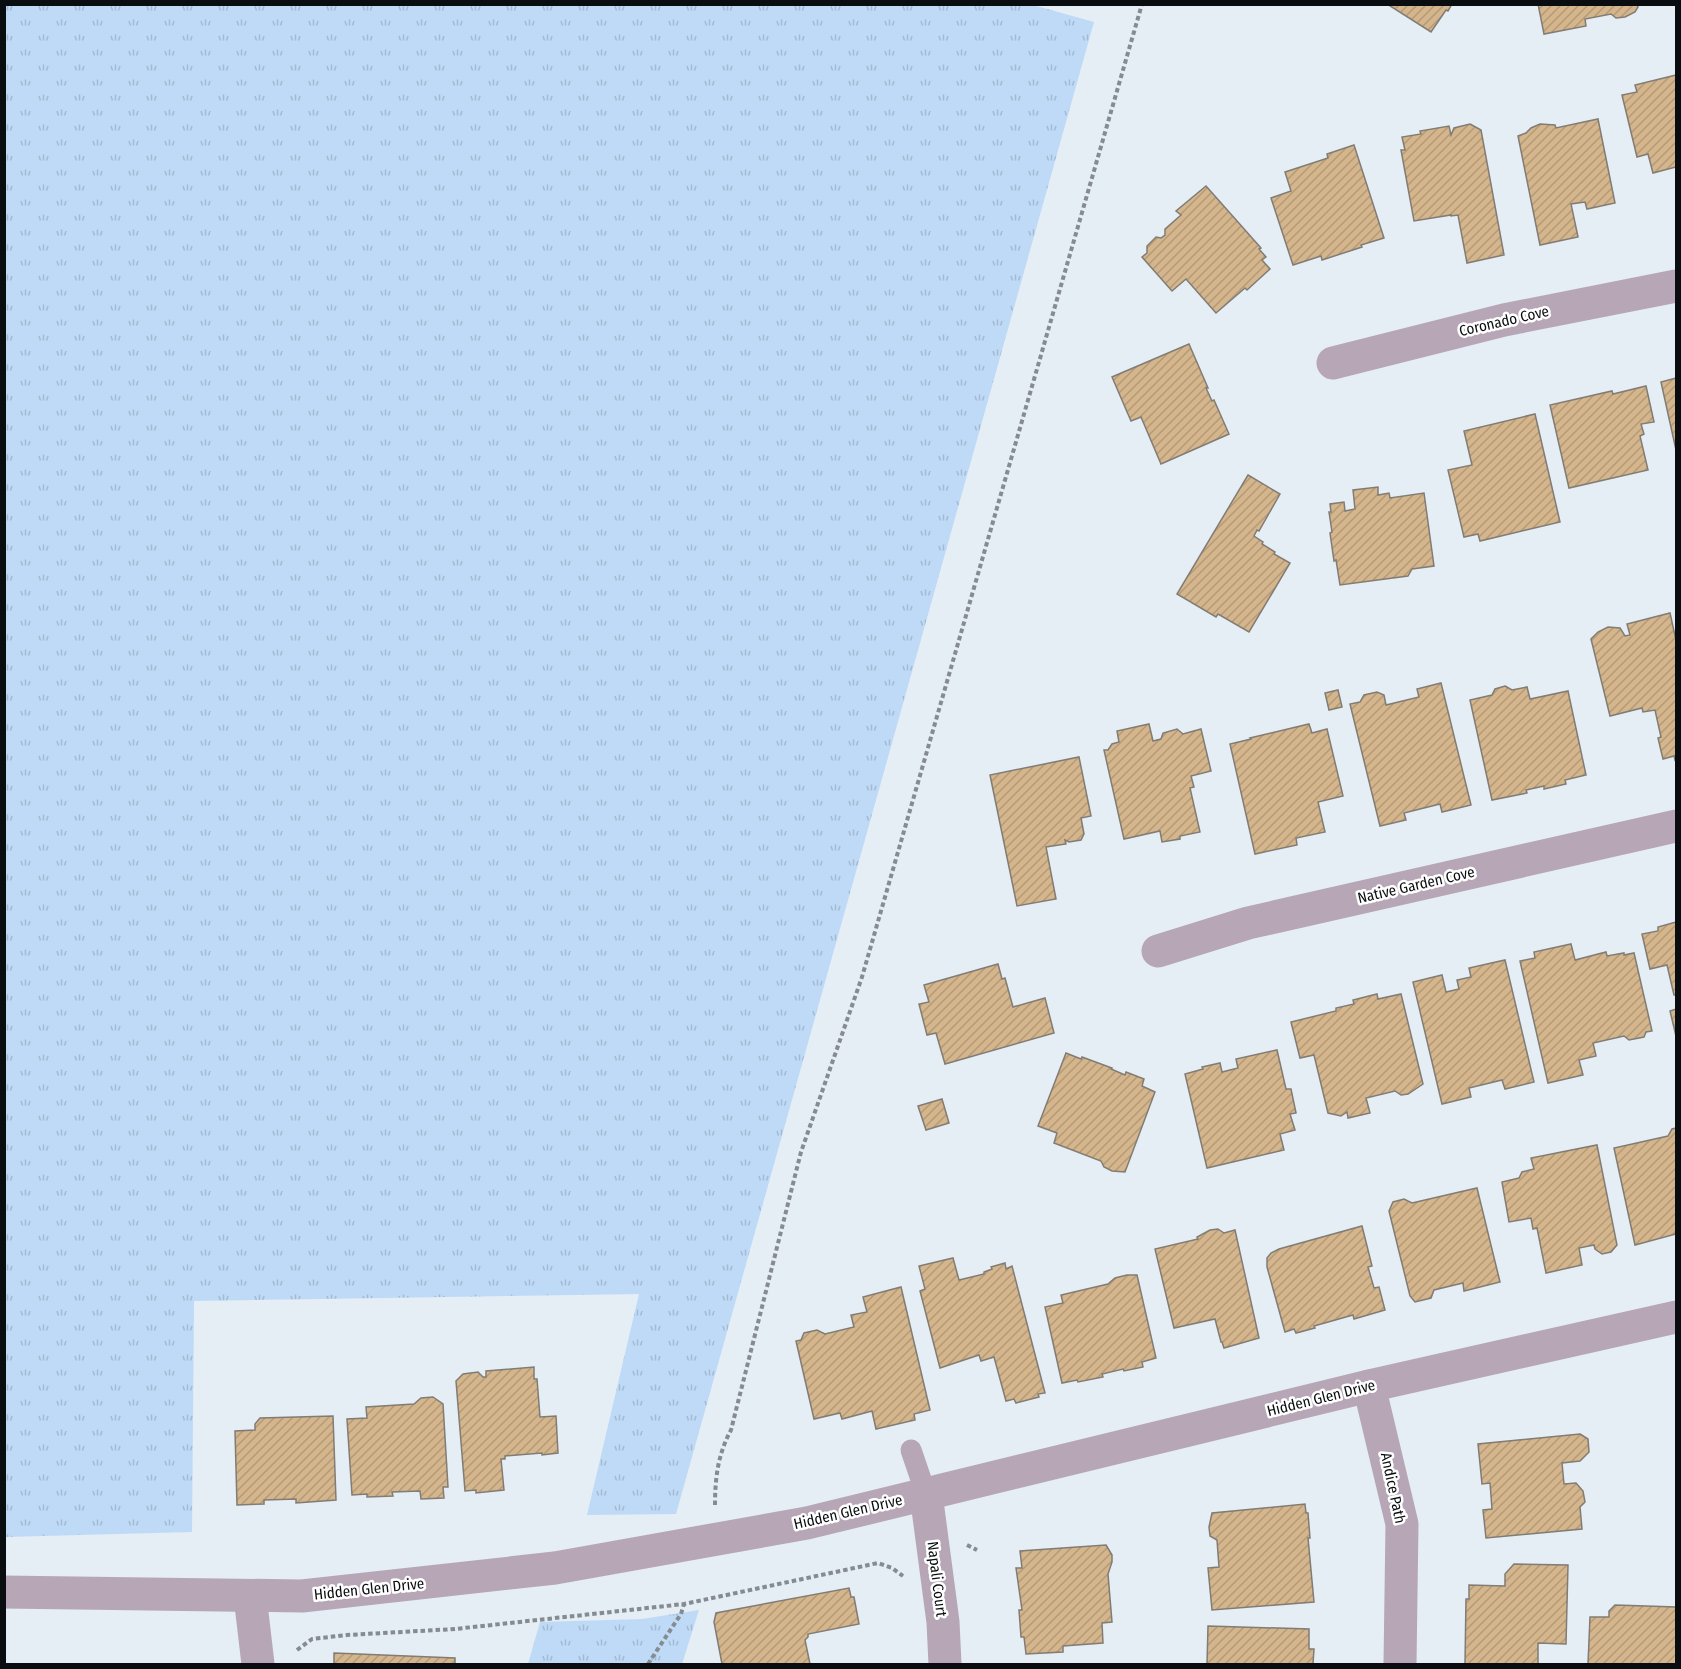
<svg xmlns="http://www.w3.org/2000/svg" width="1681" height="1669" viewBox="0 0 1681 1669" font-family="'Fira Sans Condensed',sans-serif">
  <style>
    .grass { fill: url(#grass-tufts) }
    .building { fill: url(#building-hatch); stroke: #817c74; stroke-width: 1.5 }
    .lines { fill: none; stroke-linecap: round; stroke-linejoin: round }
    .path { stroke: #858b91; stroke-width: 4; stroke-dasharray: 4.5 3; stroke-linecap: butt }
    .lane { stroke: #b7a6b6; stroke-width: 21 }
    .street { stroke: #b7a6b6; stroke-width: 33 }
    .labels { text-anchor: middle; dominant-baseline: central; stroke-width: 5; stroke-linejoin: round; paint-order: stroke }
    .street-label { font-size: 15px; fill: #0a0d0f; stroke: #fff }
  </style>
  <defs>
    <pattern id="grass-tufts" width="24" height="20" patternUnits="userSpaceOnUse" patternTransform="scale(1.5)"><rect width="24" height="20" fill="#bfdaf6"/><path d="M3 7l-1-3M5 7V3M7 7l1-3M15 17l-1-3M17 17v-4M19 17l1-3" fill="none" stroke="#a3bad2"/></pattern>
    <pattern id="building-hatch" width="6" height="6" patternUnits="userSpaceOnUse" patternTransform="scale(1.5)"><rect width="6" height="6" fill="#d4b58c"/><path d="M-1 1l2-2M0 6l6-6M5 7l2-2" fill="none" stroke="#b59a78"/></pattern>
  </defs>
  <rect width="100%" height="100%" fill="#e5edf5"/>
  <g class="grass">
    <polygon points="1033,5 1094,22 676,1514 587,1515 639,1294 194,1301 192,1532 5,1537 5,5"/>
    <polygon points="699,1610 682,1664 528,1664 540,1622 642,1619"/>
  </g>
  <g class="building">
    <polygon points="1387,4 1452,4 1448,11 1446,10 1431,32"/>
    <polygon points="1538,4 1637,4 1638,7 1635,12 1625,17 1616,18 1611,14 1585,19 1586,26 1544,34"/>
    <polygon points="1676,75 1676,167 1653,173 1648,154 1637,157 1622,95 1637,92 1635,85"/>
    <polygon points="1598,119 1615,203 1587,209 1585,202 1571,204 1578,237 1540,245 1518,136 1526,133 1531,128 1540,124 1555,125 1556,128"/>
    <polygon points="1470,124 1481,130 1504,255 1467,263 1458,215 1451,216 1451,215 1414,221 1401,150 1405,150 1402,137 1421,134 1420,131 1449,126 1451,135 1454,128"/>
    <polygon points="1354,145 1384,238 1361,245 1362,247 1322,260 1321,256 1293,265 1271,198 1291,191 1285,172 1328,158 1327,154"/>
    <polygon points="1206,186 1261,248 1259,249 1266,257 1262,260 1270,269 1247,290 1245,288 1216,313 1186,279 1172,291 1142,257 1147,253 1147,246 1156,237 1161,238 1165,235 1165,229 1181,215 1176,211"/>
    <polygon points="1189,344 1208,388 1206,388 1212,401 1214,400 1229,434 1161,464 1141,417 1131,421 1112,377"/>
    <polygon points="1676,378 1676,450 1661,382"/>
    <polygon points="1646,386 1654,422 1641,424 1644,434 1640,436 1648,470 1569,488 1550,405 1612,391 1613,394"/>
    <polygon points="1535,414 1560,522 1480,541 1478,534 1464,537 1448,470 1472,465 1464,431"/>
    <polygon points="1248,475 1280,494 1259,531 1257,530 1254,536 1263,542 1262,544 1275,552 1274,554 1290,563 1249,632 1218,614 1216,617 1177,594"/>
    <polygon points="1378,487 1378,495 1389,493 1390,498 1424,493 1434,566 1412,569 1408,576 1340,585 1336,560 1334,561 1330,533 1332,532 1329,512 1331,512 1330,504 1344,502 1345,511 1355,509 1353,490"/>
    <polygon points="1670,613 1676,640 1676,759 1675,760 1674,756 1663,759 1658,738 1661,737 1655,710 1643,712 1642,708 1610,716 1591,639 1598,632 1608,627 1620,628 1625,636 1630,635 1627,624"/>
    <polygon points="1441,683 1471,805 1442,812 1440,804 1404,813 1406,820 1380,826 1350,704 1360,702 1364,695 1377,692 1384,695 1386,705 1419,697 1417,689"/>
    <polygon points="1505,686 1512,690 1527,687 1530,699 1568,691 1586,775 1565,780 1566,784 1544,789 1544,786 1526,790 1527,793 1492,800 1470,700 1492,695 1495,689"/>
    <polygon points="1338,690 1342,707 1329,710 1325,693"/>
    <polygon points="1149,724 1153,741 1161,739 1163,733 1177,729 1183,734 1201,729 1211,771 1191,776 1194,787 1190,788 1200,832 1180,836 1180,839 1162,842 1160,831 1124,839 1104,750 1108,750 1112,744 1119,742 1117,731"/>
    <polygon points="1309,724 1312,733 1327,729 1343,796 1318,802 1325,832 1296,838 1297,845 1255,854 1230,744 1251,739 1250,738"/>
    <polygon points="1079,757 1091,816 1081,818 1084,834 1081,840 1069,842 1065,840 1066,844 1046,847 1056,899 1017,906 990,775"/>
    <polygon points="1676,922 1676,995 1674,995 1667,965 1650,969 1642,934 1658,931 1658,927"/>
    <polygon points="1571,944 1575,960 1606,952 1607,956 1624,953 1624,955 1634,953 1652,1031 1646,1032 1644,1037 1629,1040 1624,1036 1593,1043 1596,1056 1579,1060 1583,1075 1548,1083 1520,961 1535,958 1534,952"/>
    <polygon points="1505,960 1534,1082 1505,1089 1502,1080 1469,1088 1471,1097 1442,1104 1413,982 1442,975 1446,992 1459,989 1457,980 1471,977 1469,968"/>
    <polygon points="998,964 1002,979 1005,978 1013,1007 1045,998 1054,1033 945,1064 936,1033 927,1035 919,1004 929,1002 924,985"/>
    <polygon points="1377,994 1378,999 1401,994 1423,1084 1408,1094 1401,1095 1395,1091 1366,1098 1370,1113 1348,1118 1347,1112 1341,1116 1328,1113 1314,1055 1300,1058 1291,1022 1336,1011 1336,1008 1354,1004 1353,1000"/>
    <polygon points="1676,1009 1676,1036 1670,1011"/>
    <polygon points="1277,1050 1286,1089 1291,1089 1296,1113 1290,1114 1295,1130 1280,1134 1284,1150 1207,1168 1185,1074 1203,1069 1202,1067 1220,1063 1222,1072 1238,1068 1236,1059"/>
    <polygon points="1066,1053 1081,1059 1082,1057 1112,1068 1111,1069 1125,1075 1126,1072 1144,1079 1142,1086 1155,1092 1125,1172 1112,1171 1104,1167 1101,1161 1054,1143 1057,1133 1038,1126"/>
    <polygon points="942,1099 949,1123 926,1130 918,1106"/>
    <polygon points="1676,1128 1676,1234 1635,1245 1614,1148 1668,1136 1672,1129"/>
    <polygon points="1597,1145 1617,1245 1611,1252 1602,1254 1595,1249 1594,1245 1579,1248 1582,1265 1546,1273 1537,1228 1533,1229 1531,1218 1509,1222 1502,1182 1519,1178 1522,1172 1534,1169 1531,1158"/>
    <polygon points="1477,1188 1500,1282 1464,1291 1463,1283 1434,1290 1431,1298 1415,1302 1410,1296 1389,1211 1393,1202 1404,1199 1412,1203"/>
    <polygon points="1362,1226 1372,1266 1368,1267 1374,1288 1379,1287 1385,1310 1354,1319 1353,1315 1314,1326 1315,1328 1296,1333 1294,1329 1285,1332 1267,1267 1267,1258 1271,1253 1279,1249"/>
    <polygon points="1218,1229 1224,1233 1235,1230 1259,1338 1224,1348 1222,1342 1221,1342 1215,1319 1174,1328 1155,1249 1198,1239 1197,1237 1210,1230"/>
    <polygon points="953,1258 959,1280 984,1274 984,1272 992,1269 991,1267 1005,1263 1006,1269 1012,1266 1045,1393 1038,1394 1039,1397 1016,1403 1014,1399 1006,1401 994,1357 981,1361 979,1355 940,1368 920,1291 925,1289 919,1266"/>
    <polygon points="1127,1275 1137,1275 1156,1358 1142,1362 1143,1367 1124,1371 1123,1369 1102,1374 1103,1377 1078,1382 1077,1380 1062,1383 1045,1307 1063,1303 1061,1295 1108,1284 1115,1278"/>
    <polygon points="901,1287 930,1410 914,1414 915,1420 876,1429 872,1411 842,1419 840,1413 814,1419 796,1341 801,1340 804,1333 817,1330 825,1334 854,1327 851,1315 867,1312 863,1297"/>
    <polygon points="534,1367 534,1379 537,1379 540,1417 556,1416 558,1453 542,1455 542,1453 505,1456 505,1459 501,1459 504,1490 476,1493 476,1490 465,1491 456,1381 463,1374 478,1372 483,1377 486,1377 486,1371"/>
    <polygon points="433,1397 443,1404 448,1487 443,1487 444,1498 421,1499 420,1491 392,1492 393,1496 367,1497 367,1494 352,1495 347,1419 367,1418 366,1407 414,1404 421,1398"/>
    <polygon points="333,1416 336,1500 296,1503 296,1499 264,1500 264,1504 237,1505 235,1431 255,1430 255,1424 260,1418"/>
    <polygon points="1580,1434 1588,1439 1589,1452 1580,1461 1562,1463 1564,1484 1576,1483 1583,1491 1585,1502 1580,1507 1582,1529 1486,1538 1483,1510 1492,1509 1490,1483 1482,1484 1478,1444"/>
    <polygon points="1305,1504 1306,1513 1308,1513 1310,1538 1308,1538 1314,1602 1212,1610 1208,1568 1219,1567 1217,1540 1210,1536 1209,1527 1212,1513"/>
    <polygon points="1106,1545 1112,1555 1112,1562 1108,1574 1112,1622 1102,1623 1103,1643 1063,1646 1063,1652 1026,1654 1024,1637 1021,1637 1019,1610 1022,1610 1016,1568 1022,1568 1020,1551"/>
    <polygon points="1514,1564 1568,1565 1566,1644 1538,1643 1538,1664 1465,1664 1466,1599 1469,1599 1469,1585 1505,1586 1505,1574"/>
    <polygon points="849,1588 851,1597 854,1597 859,1624 808,1634 808,1637 805,1640 810,1664 722,1664 714,1622 716,1613"/>
    <polygon points="1615,1605 1676,1607 1676,1664 1588,1664 1590,1617 1609,1617 1609,1611"/>
    <polygon points="1208,1626 1309,1629 1309,1649 1314,1649 1313,1664 1207,1664"/>
    <polygon points="334,1653 455,1658 455,1664 334,1664"/>
  </g>
  <g class="lines">
    <g class="path">
      <path d="M715 1505C715 1478 718 1454 731 1430L801 1152 862 977 1142 4"/>
      <polyline points="967,1545 977,1550"/>
      <polyline points="297,1650 312,1639 347,1635 455,1629 684,1604 878,1563 892,1568 903,1576"/>
      <polyline points="648,1664 681,1614 684,1604"/>
    </g>
    <polyline class="lane" points="911,1450 926,1494"/>
    <g class="street">
      <polyline points="1333,363 1504,320 1676,286"/>
      <polyline points="1158,951 1248,923 1676,826"/>
      <polyline points="1369,1386 1402,1524 1400,1664"/>
      <polyline points="926,1494 943,1622 945,1664"/>
      <polyline points="4,1592 302,1596 555,1568 807,1523 1369,1386 1676,1317"/>
      <polyline points="250,1596 258,1664"/>
    </g>
  </g>
  <g class="labels">
    <g class="street-label">
      <text transform="translate(1504 321) rotate(-13)">Coronado Cove</text>
      <text transform="translate(1416 885) rotate(-13)">Native Garden Cove</text>
      <text transform="translate(1321 1398) rotate(-14)">Hidden Glen Drive</text>
      <text transform="translate(1393 1488) rotate(78)">Andice Path</text>
      <text transform="translate(848 1512) rotate(-13)">Hidden Glen Drive</text>
      <text transform="translate(937 1579) rotate(83)">Napali Court</text>
      <text transform="translate(369 1589) rotate(-6)">Hidden Glen Drive</text>
    </g>
  </g>
  <rect width="1681" height="1669" fill="none" stroke="#0a0d0f" stroke-width="12"/>
</svg>
